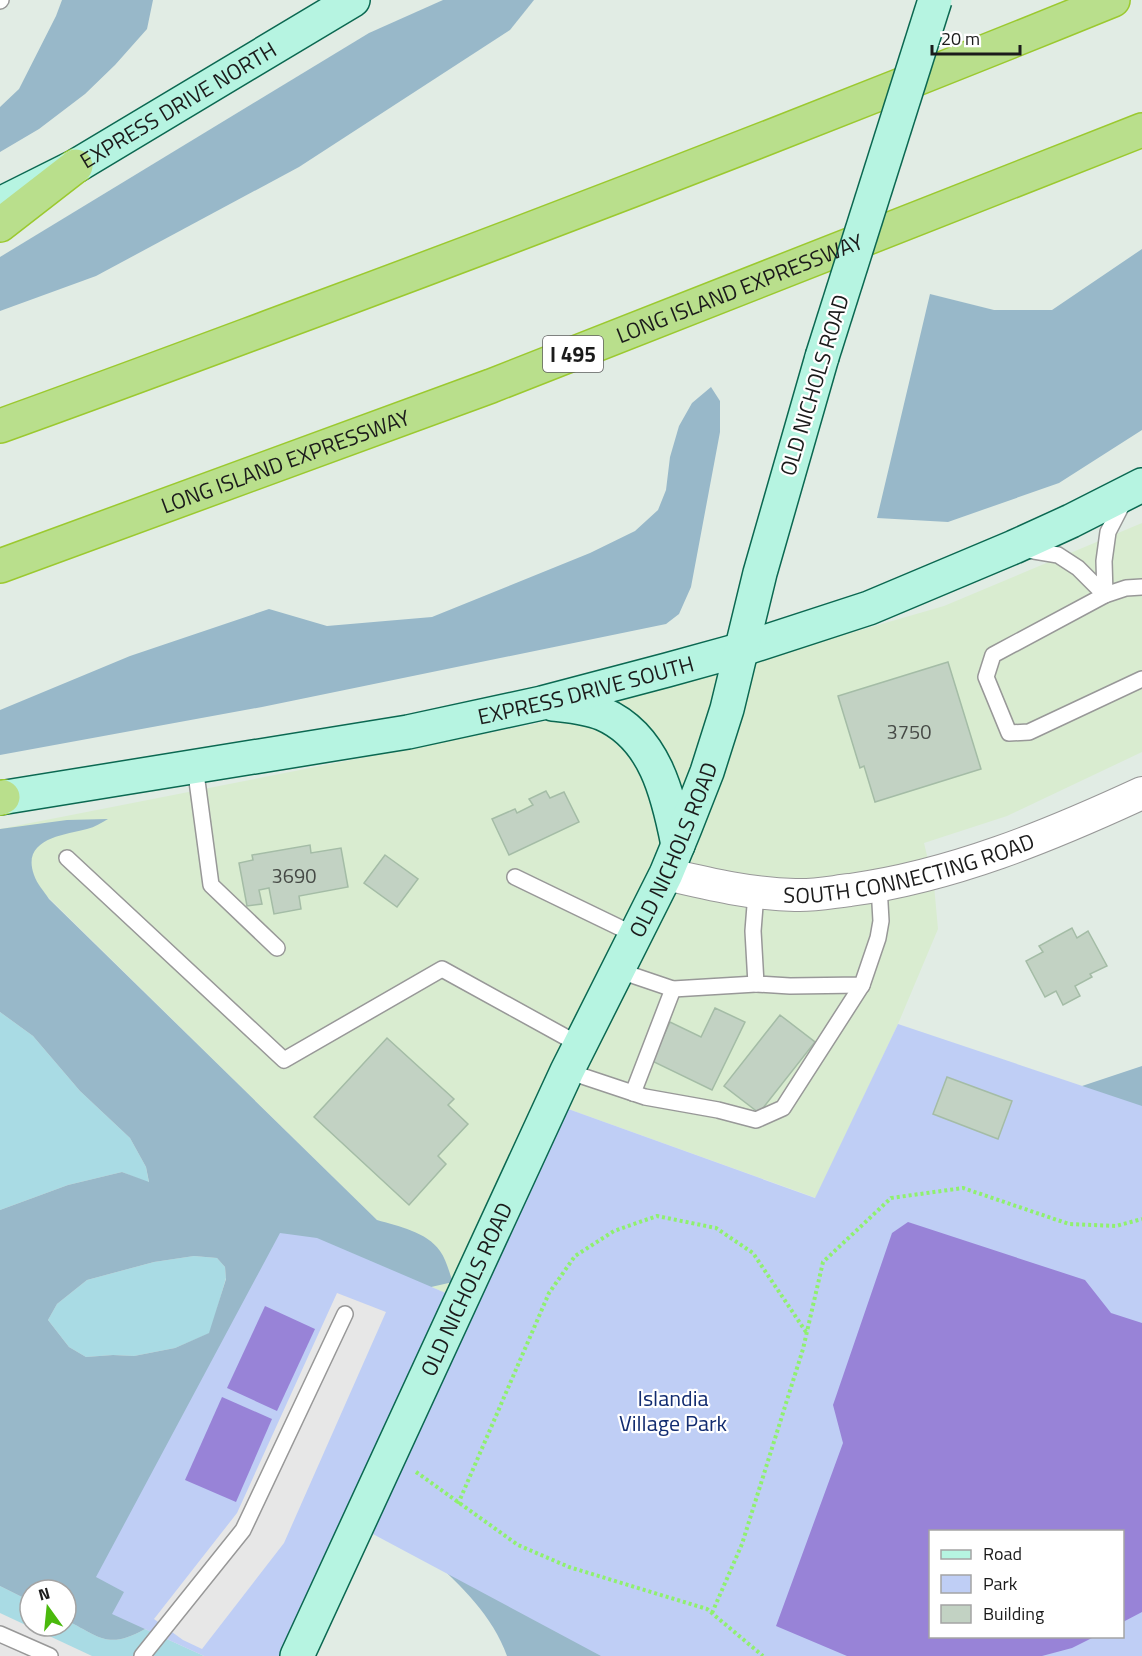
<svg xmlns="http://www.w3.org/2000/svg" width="1142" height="1656" viewBox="0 0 1142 1656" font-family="'Titillium Web',sans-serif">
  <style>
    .commercial { fill: #d9ecd0 }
    .grass { fill: #a9dbe4 }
    .forest { fill: #98b8c9; fill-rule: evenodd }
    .park { fill: #bfcef5; fill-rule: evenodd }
    .pitch { fill: #9883d7 }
    .parking { fill: #e7e7e7 }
    .building { fill: #c2d2c3; stroke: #a4bca6; stroke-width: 1.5 }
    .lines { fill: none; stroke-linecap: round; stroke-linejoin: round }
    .lane-casing { stroke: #989898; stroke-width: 18 }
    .street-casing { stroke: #989898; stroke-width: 34 }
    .secondary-casing { stroke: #0b6851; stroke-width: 36 }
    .highway-casing { stroke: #9bc92f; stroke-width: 36 }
    .path { stroke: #8ff06e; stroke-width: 4; stroke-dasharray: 3 3; stroke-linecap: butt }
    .lane { stroke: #fff; stroke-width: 15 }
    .street { stroke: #fff; stroke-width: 32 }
    .secondary { stroke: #b6f4e1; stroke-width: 33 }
    .highway { stroke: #b9df8c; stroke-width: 33 }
    .secondary-bridge-casing { stroke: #0b6851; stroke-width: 36; stroke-linecap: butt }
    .secondary-bridge { stroke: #b6f4e1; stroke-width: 33 }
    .labels { text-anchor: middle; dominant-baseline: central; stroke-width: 4.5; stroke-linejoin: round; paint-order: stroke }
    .number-label { font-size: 20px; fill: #454945 }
    .shield { fill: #fff; stroke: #5f5f5f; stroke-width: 1.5 }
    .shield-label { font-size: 21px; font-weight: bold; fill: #1b1b1b }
    .street-label { font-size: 22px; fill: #1b1b1b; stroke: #fff }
    .park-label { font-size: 22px; fill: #122c70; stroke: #fff }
  </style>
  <rect width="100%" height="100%" fill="#e1ece4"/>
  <polygon class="commercial" points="1142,523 1142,752 1007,816 924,843 934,885 938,929 898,1024 816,1198 546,1101 455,1297 317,1238 389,1232 0,850 0,829 534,724 944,606"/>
  <g class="grass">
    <polygon points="0,1012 33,1036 80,1091 130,1138 146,1167 149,1183 122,1172 68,1185 0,1210"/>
    <polygon points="194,1256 217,1258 225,1267 226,1278 210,1333 175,1348 134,1356 113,1355 86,1357 69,1347 48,1320 57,1304 87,1280 154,1262"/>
    <path d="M0 1586 30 1601V1626H66V1620C100 1637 108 1650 145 1629L204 1656H0Z"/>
  </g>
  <g class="forest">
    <polygon points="62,0 153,0 147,29 115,65 85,94 39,129 0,152 0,107 19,89 56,16"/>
    <polygon points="443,0 534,0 510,30 299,167 96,276 0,311 0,257 369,33"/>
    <polygon points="1142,249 1142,430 1059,483 948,522 877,518 930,294 994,310 1052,310"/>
    <polygon points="711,387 720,401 720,432 691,587 679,614 666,624 262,707 0,755 0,710 130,656 269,609 327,626 432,617 590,553 635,531 658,510 666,490 670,457 679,426 692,403"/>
    <path d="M108 819C101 823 95 827 87 829 63 835 21 839 34 875 37 884 44 891 49 899L377 1220C398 1226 427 1232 440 1251 446 1259 449 1272 453 1282L431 1287 384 1283 144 1620 145 1629C108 1650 100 1637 66 1620V1590H30V1601L0 1586V1210L68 1185 122 1172 149 1182 146 1167 130 1138 80 1091 33 1036 0 1012V829L67 820ZM194 1256 217 1258 225 1267 226 1279 209 1333 175 1348 134 1356 113 1355 86 1357 69 1347 48 1320 57 1304 87 1280 154 1262Z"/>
    <polygon points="1142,1066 1142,1153 1082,1086"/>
    <path d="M431 1558 780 1656H507C493 1616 461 1586 431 1558Z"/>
  </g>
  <path class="park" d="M898 1024 1142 1106V1656H601L356 1525 294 1656H204L112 1614 124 1592 96 1577 280 1233 317 1238 455 1297 546 1101 815 1198ZM930 1532H1122V1636H930Z"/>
  <g class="pitch">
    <polygon points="908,1222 1085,1280 1111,1313 1142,1323 1142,1612 1123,1622 1122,1532 930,1532 930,1636 1094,1637 1072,1648 1042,1656 847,1656 776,1626 843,1443 833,1405 892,1233"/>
    <polygon points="265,1306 315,1329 277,1411 227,1388"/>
    <polygon points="222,1397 272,1419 236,1502 185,1480"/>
  </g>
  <g class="parking">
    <polygon points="337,1293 386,1312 284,1543 202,1649 183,1640 154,1619 237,1513"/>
    <polygon points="0,1613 92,1656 0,1656"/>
  </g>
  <g class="building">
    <polygon points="948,662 981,769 875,802 864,766 860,768 838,696"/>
    <polygon points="546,791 550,798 564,792 579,822 509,855 492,819 515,809 517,813 533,805 529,799"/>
    <polygon points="310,845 311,853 341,848 348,887 299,896 301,909 274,914 269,888 259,890 262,904 247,906 239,863 253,860 252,855"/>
    <polygon points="385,855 418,879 397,907 364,883"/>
    <polygon points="1072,928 1077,938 1088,931 1107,966 1090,974 1092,977 1075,986 1080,996 1063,1005 1056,991 1045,997 1026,961 1043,952 1039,946"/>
    <polygon points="715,1008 745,1022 712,1090 652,1061 670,1022 701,1037"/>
    <polygon points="780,1015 815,1042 759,1113 724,1086"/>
    <polygon points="387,1038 454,1099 448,1105 468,1124 438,1156 446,1164 409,1205 314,1117"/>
    <polygon points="947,1077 1012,1101 998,1139 933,1114"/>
  </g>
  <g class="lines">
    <g class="lane-casing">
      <g id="lane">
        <polyline points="0,1 1,0"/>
        <polyline points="1022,549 1058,555 1078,568 1105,595 1104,561 1108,532 1125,499"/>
        <polyline points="1142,587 1126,588 1105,595 993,655 986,677 1009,733 1029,732 1142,679"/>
        <polyline points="195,766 211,885 277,948"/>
        <polyline points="67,858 284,1060 442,969 580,1045"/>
        <polyline points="515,877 635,935"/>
        <polyline points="756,893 753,931 756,984 790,986 862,985 878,938 881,921 879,886"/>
        <polyline points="617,970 673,989 756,984"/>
        <polyline points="567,1071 645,1097 718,1110 756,1120 783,1108 862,985"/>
        <polyline points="633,1093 673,989"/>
        <polyline points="0,1634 50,1656"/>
        <polyline points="142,1656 243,1530 345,1314"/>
      </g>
    </g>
    <g class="street-casing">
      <g id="street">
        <path id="s1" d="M666 874C709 884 751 894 795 895 813 896 832 892 850 890 952 876 1049 836 1142 793"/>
      </g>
    </g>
    <g class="secondary-casing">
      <g id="secondary">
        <path id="s2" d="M0 204 76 166 353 0"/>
        <path d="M553 704C570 706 587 707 603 714 655 737 668 794 678 845"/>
        <path id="s3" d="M0 798 408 732 542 703 667 670 743 649 869 608 1014 547 1071 521 1142 485"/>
        <path id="s4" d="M297 1656 567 1071 666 874 685 828 707 772 727 709 760 573 822 357"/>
      </g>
    </g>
    <g class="highway-casing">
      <g id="highway">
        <polyline points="0,225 76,166"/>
        <path d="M0 426C109 387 218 346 326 306 590 208 852 106 1113 0"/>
        <path id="s5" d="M0 566 491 386 1142 130"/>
        <polyline points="0,798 3,797"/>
      </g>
    </g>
    <g class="path">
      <polyline points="416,1472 518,1545 569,1567 707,1609 763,1656"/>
      <polyline points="458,1504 549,1293 575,1256 614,1231 657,1216 716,1228 753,1253 806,1332"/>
      <polyline points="712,1613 742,1544 803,1349 823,1262 891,1198 963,1188 1069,1224 1116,1226 1142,1219"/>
    </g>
    <use href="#lane" class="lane"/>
    <use href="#street" class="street"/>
    <use href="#secondary" class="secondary"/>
    <use href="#highway" class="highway"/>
    <g class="secondary-bridge-casing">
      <polyline id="secondary-bridge" points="822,357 935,0"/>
    </g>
    <use href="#secondary-bridge" class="secondary-bridge"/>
  </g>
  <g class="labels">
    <g class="number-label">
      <text x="909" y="731">3750</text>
      <text x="294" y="875">3690</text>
    </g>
    <rect class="shield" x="543" y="336" width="60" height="36" rx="4.5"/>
    <g class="shield-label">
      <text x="573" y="354">I 495</text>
    </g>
    <g class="street-label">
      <text stroke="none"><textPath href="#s2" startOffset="204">EXPRESS DRIVE NORTH</textPath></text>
      <text stroke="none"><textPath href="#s5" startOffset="790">LONG ISLAND EXPRESSWAY</textPath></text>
      <text transform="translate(814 385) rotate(-73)">OLD NICHOLS ROAD</text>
      <text stroke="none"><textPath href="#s5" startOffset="304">LONG ISLAND EXPRESSWAY</textPath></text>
      <text stroke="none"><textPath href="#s3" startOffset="596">EXPRESS DRIVE SOUTH</textPath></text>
      <text stroke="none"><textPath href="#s4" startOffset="890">OLD NICHOLS ROAD</textPath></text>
      <text stroke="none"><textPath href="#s1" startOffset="248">SOUTH CONNECTING ROAD</textPath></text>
      <text stroke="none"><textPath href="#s4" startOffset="404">OLD NICHOLS ROAD</textPath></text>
    </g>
    <g class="park-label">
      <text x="673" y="1398">Islandia<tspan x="673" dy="25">Village Park</tspan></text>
    </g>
  </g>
  <rect x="929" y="1530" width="195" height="108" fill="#ffffff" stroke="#a4a4a4" stroke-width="1.5"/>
  <rect x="941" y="1550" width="30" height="9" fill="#b6f4e1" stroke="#a4a4a4" stroke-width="1.5"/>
  <text x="983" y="1560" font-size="18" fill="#1b1b1b">Road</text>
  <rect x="941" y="1575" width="30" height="18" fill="#bfcef5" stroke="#a4a4a4" stroke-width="1.5"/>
  <text x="983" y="1590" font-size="18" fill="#1b1b1b">Park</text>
  <rect x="941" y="1605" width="30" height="18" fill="#c2d2c3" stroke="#a4a4a4" stroke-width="1.5"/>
  <text x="983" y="1620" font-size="18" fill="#1b1b1b">Building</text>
  <g transform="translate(48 1608) rotate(345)"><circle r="28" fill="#ffffff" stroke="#a4a4a4" stroke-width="1.5"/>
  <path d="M0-4.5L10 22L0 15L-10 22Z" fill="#4ab90d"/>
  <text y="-9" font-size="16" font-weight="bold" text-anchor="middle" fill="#1b1b1b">N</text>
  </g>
  <path d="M932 45v9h88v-9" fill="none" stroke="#1b1b1b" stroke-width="3"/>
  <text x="941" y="45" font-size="18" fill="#1b1b1b" stroke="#ffffff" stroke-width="4.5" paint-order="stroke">20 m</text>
</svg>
